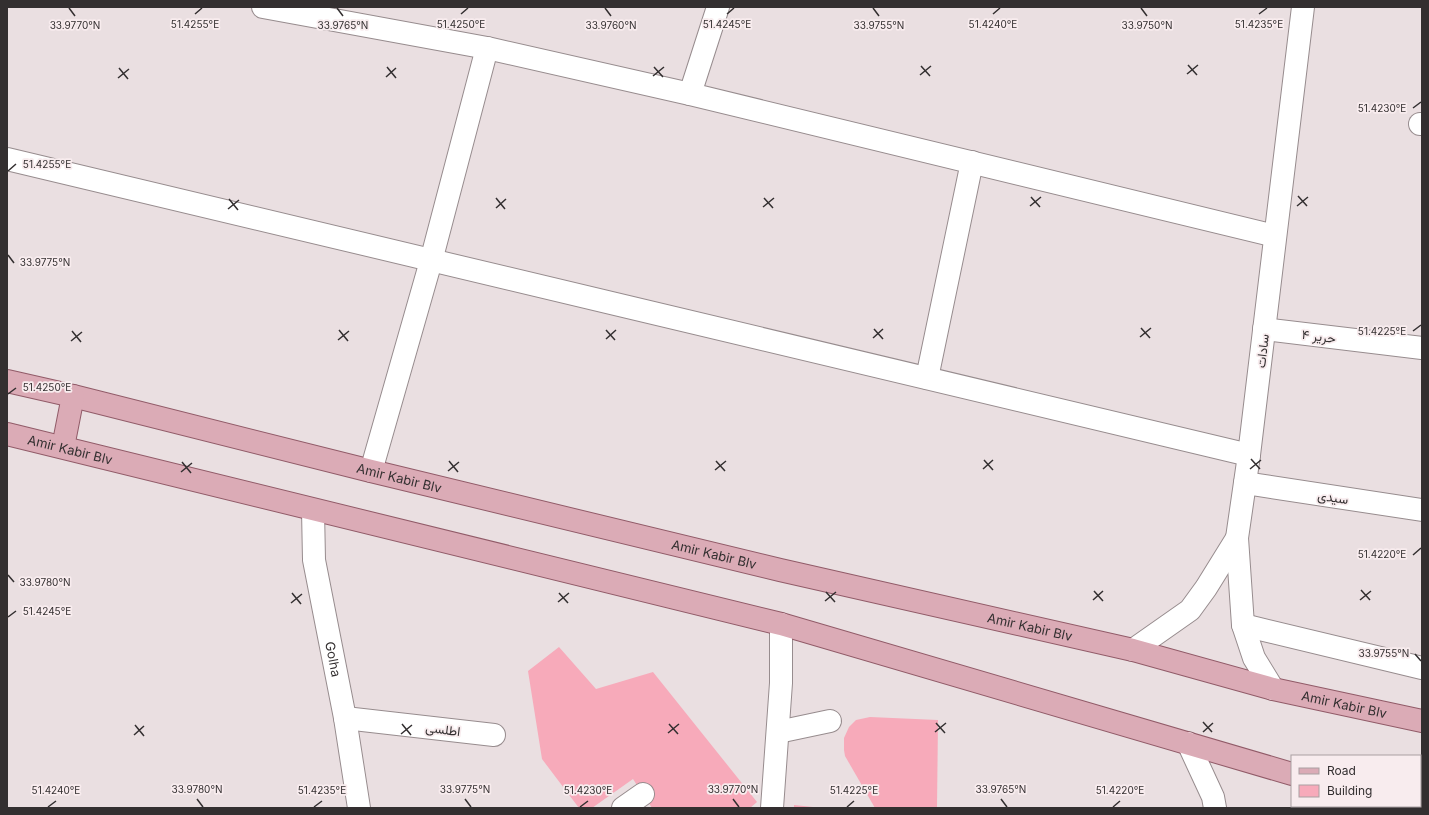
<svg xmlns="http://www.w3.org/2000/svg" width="1429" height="815" viewBox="0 0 1429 815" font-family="Inter,Vazirmatn,sans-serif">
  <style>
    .building { fill: #f7aaba }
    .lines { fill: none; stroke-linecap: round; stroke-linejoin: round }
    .minor-casing { stroke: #978c8e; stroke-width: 24 }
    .major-casing { stroke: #915b68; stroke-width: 24 }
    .minor { stroke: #fff; stroke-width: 22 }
    .major { stroke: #dbabb6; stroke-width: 22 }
    .ticks { fill: none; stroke: #332f30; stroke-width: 1.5 }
    .labels { text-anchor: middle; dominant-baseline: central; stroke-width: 3.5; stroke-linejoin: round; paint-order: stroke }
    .street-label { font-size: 13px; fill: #332f30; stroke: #f8ecee }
    .ticks-label { font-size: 10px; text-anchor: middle; fill: #332f30; stroke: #f8ecee; stroke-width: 3.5; stroke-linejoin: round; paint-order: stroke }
  </style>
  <rect width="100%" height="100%" fill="#eadfe1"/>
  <g class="building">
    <polygon points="559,647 596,689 653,672 757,802 750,808 652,808 633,779 592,808 579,808 542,759 528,671"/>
    <polygon points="870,717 938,720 937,808 875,808 845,756 844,750 844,738 849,727 856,720"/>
    <polygon points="794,805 813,807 813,808 794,808"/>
  </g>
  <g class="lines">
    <g class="minor-casing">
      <g id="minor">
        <polyline points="263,7 487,48 690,94 1275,236"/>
        <polyline points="690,94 718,7"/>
        <polyline points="1420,124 1422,124"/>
        <path d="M7 159C421 259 835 355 1249 455"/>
        <polyline points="1264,329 1422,348"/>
        <polyline points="927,378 972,162"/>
        <polyline points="371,471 431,261 487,48"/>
        <polyline points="1245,483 1422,510"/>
        <path id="s1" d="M313 510 314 560 345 718 359 808"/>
        <polyline points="1243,625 1422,668"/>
        <polyline points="1133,650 1190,610 1206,588 1237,538"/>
        <polyline points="1273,689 1254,658 1243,625 1237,538 1249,455 1303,7"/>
        <polyline points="345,718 494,735"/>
        <polyline points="778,732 830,721"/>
        <polyline points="1188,743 1213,797 1215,808"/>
        <polyline points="623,808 643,794"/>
        <polyline points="772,808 781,683 781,624"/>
        <polyline points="1360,808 1366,806"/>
      </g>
    </g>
    <g class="major-casing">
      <g id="major">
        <path id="s2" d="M7 381 73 396 371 471 780 570 1133 650 1273 689 1422 721"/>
        <path id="s3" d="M7 434 781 624 1292 774"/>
        <polyline points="63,447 73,396"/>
        <polyline points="1398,806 1405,808"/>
      </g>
    </g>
    <use href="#minor" class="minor"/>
    <use href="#major" class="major"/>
  </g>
  <path class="ticks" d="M69 8 75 16M337 8 343 16M605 8 611 16M873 8 879 16M1141 8 1147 16M195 14 202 8M461 14 468 8M727 14 734 8M993 14 1000 8M1259 14 1267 8M1188 65 1197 75M921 66 930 76M387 67 396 78M654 67 663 77M119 68 128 79M1187 74 1198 65M920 75 931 66M653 76 664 67M386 77 396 68M118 78 129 69M1413 108 1421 102M8 171 16 164M1298 196 1307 206M1031 197 1040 207M496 198 505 209M764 198 773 208M229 199 238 210M1030 206 1041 197M1297 206 1308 197M763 207 774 198M496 208 506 199M228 209 239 200M8 255 14 263M1141 328 1150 338M874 329 883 339M339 330 348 341M606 330 615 340M72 331 81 342M1413 331 1421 325M1140 337 1151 328M873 338 883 329M606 339 616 330M338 340 349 331M71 341 82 332M8 394 16 388M1251 459 1260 469M984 460 993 470M449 461 458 472M716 461 725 471M182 462 191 473M983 469 993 460M1250 469 1261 460M715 470 726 461M448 471 459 462M181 472 192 463M1413 555 1421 548M8 575 14 582M1361 590 1370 600M1094 591 1103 601M826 592 835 602M292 593 301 604M559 593 568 603M1093 600 1103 591M1360 600 1371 591M825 601 836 592M558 602 569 593M291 603 302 594M8 617 16 611M1415 654 1421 661M1203 722 1212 732M936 723 945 733M402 724 411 735M669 724 678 734M135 725 144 736M935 732 946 723M1203 732 1213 723M668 733 679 724M401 734 412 725M134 735 144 726M197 799 203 807M465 799 471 807M733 799 739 807M1001 799 1007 807M48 807 56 801M314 807 322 801M580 807 588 801M847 807 854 801M1113 807 1120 801"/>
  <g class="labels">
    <g class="street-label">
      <text transform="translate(1319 336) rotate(7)">حریر ۴</text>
      <text transform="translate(1262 351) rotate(-83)">سادات</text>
      <text stroke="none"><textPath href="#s3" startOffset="65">Amir Kabir Blv</textPath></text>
      <text stroke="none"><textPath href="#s2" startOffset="404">Amir Kabir Blv</textPath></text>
      <text transform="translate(1333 497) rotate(8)">سیدی</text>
      <text stroke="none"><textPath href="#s2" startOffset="728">Amir Kabir Blv</textPath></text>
      <text stroke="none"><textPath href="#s2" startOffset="1052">Amir Kabir Blv</textPath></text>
      <text stroke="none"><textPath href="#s1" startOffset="151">Golha</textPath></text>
      <text stroke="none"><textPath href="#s2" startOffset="1376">Amir Kabir Blv</textPath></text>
      <text transform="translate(443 729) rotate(7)">اطلسی</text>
    </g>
  </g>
  <g class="ticks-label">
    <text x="727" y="28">51.4245°E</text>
    <text x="195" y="28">51.4255°E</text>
    <text x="461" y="28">51.4250°E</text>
    <text x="993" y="28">51.4240°E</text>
    <text x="1259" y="28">51.4235°E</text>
    <text x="1147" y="29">33.9750°N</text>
    <text x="75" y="29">33.9770°N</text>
    <text x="343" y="29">33.9765°N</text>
    <text x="611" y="29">33.9760°N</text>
    <text x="879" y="29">33.9755°N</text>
    <text x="1382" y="112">51.4230°E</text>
    <text x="47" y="168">51.4255°E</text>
    <text x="45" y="266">33.9775°N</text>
    <text x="1382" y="335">51.4225°E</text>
    <text x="47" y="391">51.4250°E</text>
    <text x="1382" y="558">51.4220°E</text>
    <text x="45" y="586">33.9780°N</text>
    <text x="47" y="615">51.4245°E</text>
    <text x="1384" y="657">33.9755°N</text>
    <text x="197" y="793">33.9780°N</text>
    <text x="465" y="793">33.9775°N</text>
    <text x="733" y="793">33.9770°N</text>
    <text x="1001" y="793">33.9765°N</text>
    <text x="56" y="794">51.4240°E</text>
    <text x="322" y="794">51.4235°E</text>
    <text x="588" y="794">51.4230°E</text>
    <text x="854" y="794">51.4225°E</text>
    <text x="1120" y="794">51.4220°E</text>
  </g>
  <rect width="1429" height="815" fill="none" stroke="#332f30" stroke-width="16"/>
  <rect x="1291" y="755" width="130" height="52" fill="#f8ecee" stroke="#a9a0a2"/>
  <rect x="1299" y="768" width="20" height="6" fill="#dbabb6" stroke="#a9a0a2"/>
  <text x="1327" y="775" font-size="12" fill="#332f30">Road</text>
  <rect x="1299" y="785" width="20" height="12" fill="#f7aaba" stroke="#a9a0a2"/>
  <text x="1327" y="795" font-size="12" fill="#332f30">Building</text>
</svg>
